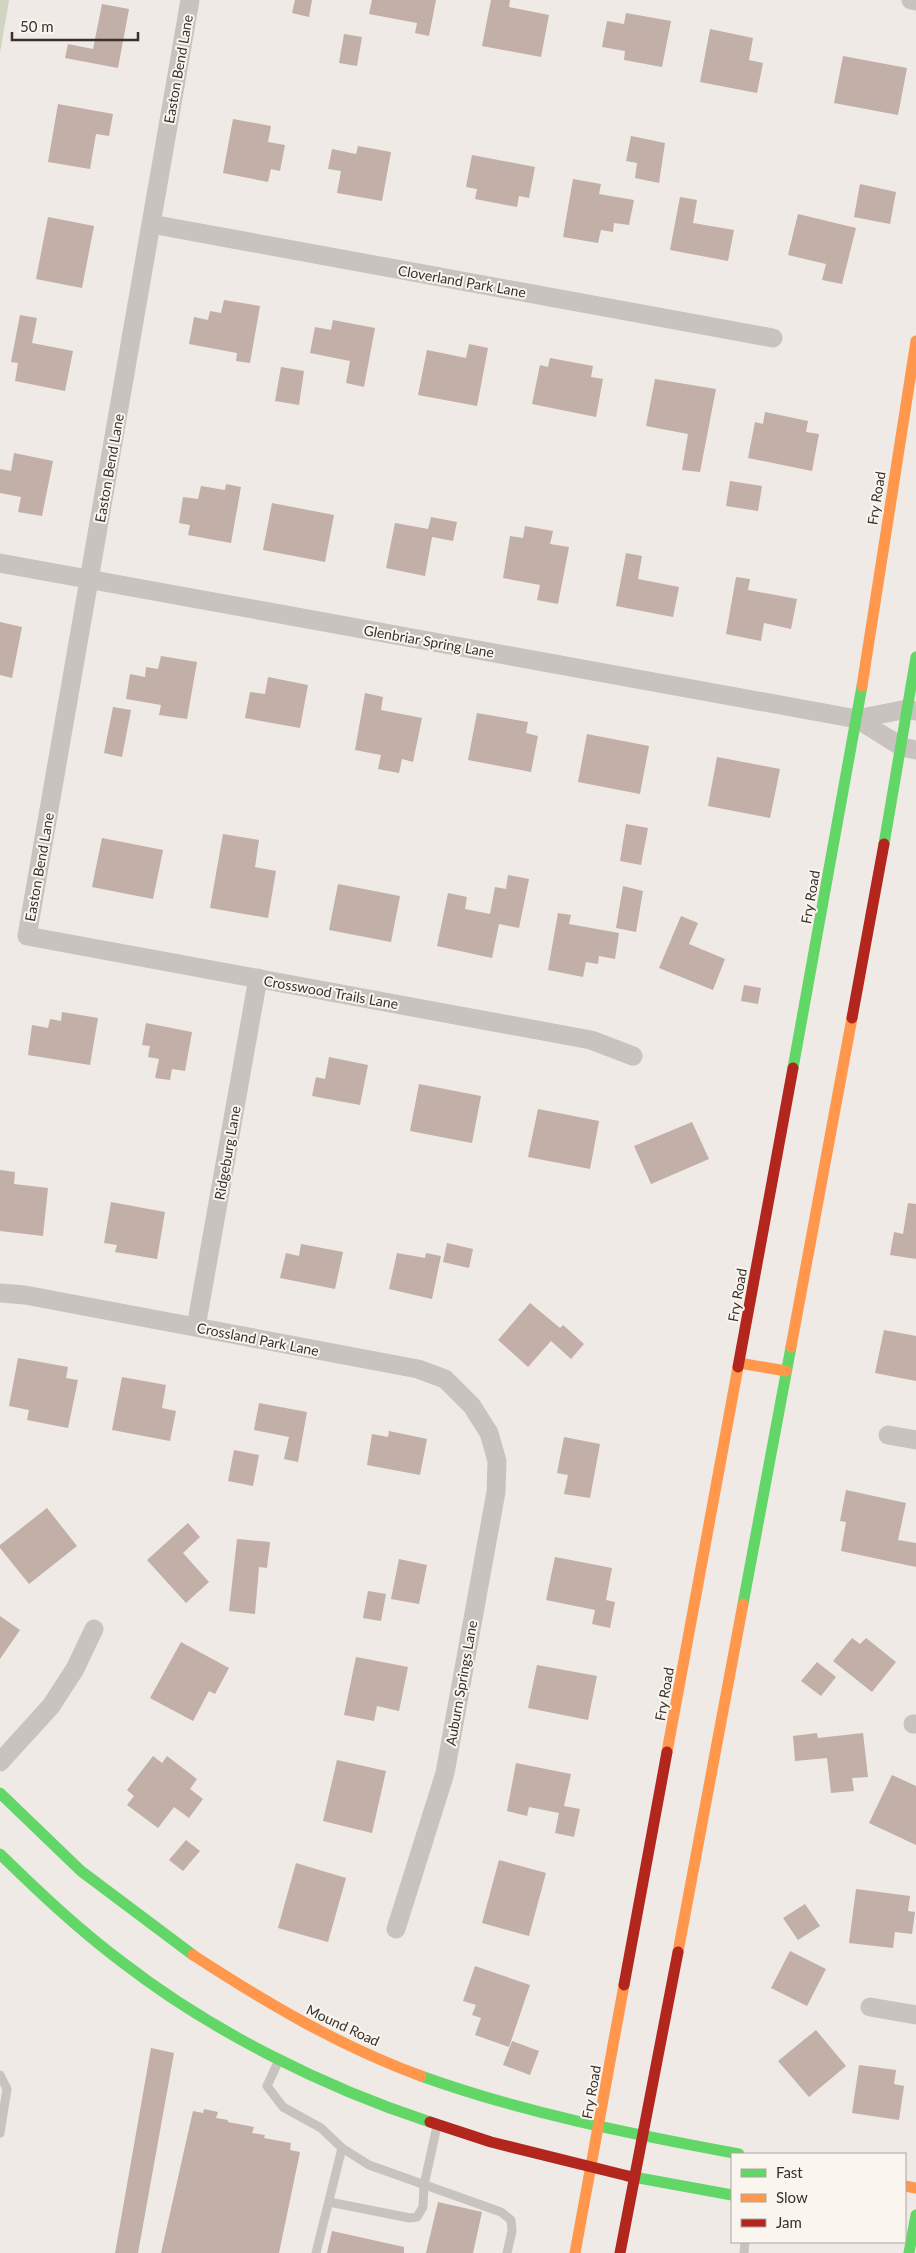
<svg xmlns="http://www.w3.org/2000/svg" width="916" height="2253" viewBox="0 0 916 2253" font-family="Lato,sans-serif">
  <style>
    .green { fill: #d0d4c0 }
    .building { fill: #c2afa7 }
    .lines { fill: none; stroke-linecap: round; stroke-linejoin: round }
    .lane { stroke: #c8c3be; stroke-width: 9 }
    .street { stroke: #c8c3be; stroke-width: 19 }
    .fast { stroke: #63d668; stroke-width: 11 }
    .slow { stroke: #ff974d; stroke-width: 11 }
    .jam { stroke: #b3261e; stroke-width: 11 }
    .labels { text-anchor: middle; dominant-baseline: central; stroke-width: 4; stroke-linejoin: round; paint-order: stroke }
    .street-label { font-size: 14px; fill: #3a302b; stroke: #faf5ee }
  </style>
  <rect width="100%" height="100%" fill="#efeae5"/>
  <polygon class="green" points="0,0 9,0 0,53"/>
  <g class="building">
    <polygon points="295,0 312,0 309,17 292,13"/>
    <polygon points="372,0 436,0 429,36 415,33 417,23 369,14"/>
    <polygon points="491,0 510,0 509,7 549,15 541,57 482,46"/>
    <polygon points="102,4 129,9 118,68 65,58 68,44 93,49"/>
    <polygon points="626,13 671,21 662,67 624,60 625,51 602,47 607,21 624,24"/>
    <polygon points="710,29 753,38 749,60 763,63 757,93 700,82"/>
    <polygon points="344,34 362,37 357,66 339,63"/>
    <polygon points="843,56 907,68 898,115 834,103"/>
    <polygon points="58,104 113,114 109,136 96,134 90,169 48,162"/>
    <polygon points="233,119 271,126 268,142 285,145 280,171 271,169 268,182 223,173"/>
    <polygon points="631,136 665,143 659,183 635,178 637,163 626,161"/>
    <polygon points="358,146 391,152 382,201 337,193 341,171 328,169 332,149 356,154"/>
    <polygon points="472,155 535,167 529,198 519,196 517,207 475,199 477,189 466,187"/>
    <polygon points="573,179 601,184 599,194 634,200 629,225 614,223 613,232 601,230 598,243 563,237"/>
    <polygon points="860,184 896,192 890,224 854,217"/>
    <polygon points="680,197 697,200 693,223 734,230 728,261 670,250"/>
    <polygon points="798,214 856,228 842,284 822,280 826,264 788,255"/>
    <polygon points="48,217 94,226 82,288 36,279"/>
    <polygon points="224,300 260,306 250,363 236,361 237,353 189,344 194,317 208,320 210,311 221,313"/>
    <polygon points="20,315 37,318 32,343 73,351 65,391 15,381 18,363 11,362"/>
    <polygon points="333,320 375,328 364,387 346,383 350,361 310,353 315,327 331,330"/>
    <polygon points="469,344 488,348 477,406 418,395 427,350 466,358"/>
    <polygon points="550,358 593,366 591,377 603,379 596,417 532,404 540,365 548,367"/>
    <polygon points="281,367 304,371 299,405 275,401"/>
    <polygon points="655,379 716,389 700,472 682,470 688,434 646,426"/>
    <polygon points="765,412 808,421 806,432 819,434 812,471 748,458 755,422 763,424"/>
    <polygon points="14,453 53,461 42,516 18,512 21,497 0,493 0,469 11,471"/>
    <polygon points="730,481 762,486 758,511 726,506"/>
    <polygon points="226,484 241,487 231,543 188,535 190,525 179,523 183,497 198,499 201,486 225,490"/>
    <polygon points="272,503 334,515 325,562 263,550"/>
    <polygon points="431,517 457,522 453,541 432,537 425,576 386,568 395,523 428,529"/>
    <polygon points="525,526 553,531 550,544 569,547 558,604 537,600 540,585 503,578 510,536 523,538"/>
    <polygon points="626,553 642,556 638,579 679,587 673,617 616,606"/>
    <polygon points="736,577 750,579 748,590 797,599 791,629 764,623 761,641 726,634"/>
    <polygon points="0,622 22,627 12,678 0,675"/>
    <polygon points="161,656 197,662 187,719 159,715 161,705 126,699 130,674 145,677 146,667 158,669"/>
    <polygon points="268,677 308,685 300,728 245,718 250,692 265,694"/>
    <polygon points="365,693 383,697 381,710 422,718 413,762 402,759 399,773 378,769 381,755 355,750"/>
    <polygon points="113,707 131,710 122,757 104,753"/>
    <polygon points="477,713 528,722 526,733 538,736 531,772 468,760"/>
    <polygon points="587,734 649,746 640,794 578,782"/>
    <polygon points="717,757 780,769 770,818 708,806"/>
    <polygon points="626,824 648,828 641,865 620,861"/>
    <polygon points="223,834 259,840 255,867 276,871 268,918 210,908"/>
    <polygon points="102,838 163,850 153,899 92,887"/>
    <polygon points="508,875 529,879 519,928 499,924 492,958 437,946 448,893 467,897 465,909 490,914 495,887 506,889"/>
    <polygon points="338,884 400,896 391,942 329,930"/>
    <polygon points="623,886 643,891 636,932 616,928"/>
    <polygon points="558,913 571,915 569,924 619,933 615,959 599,956 598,964 586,962 583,977 548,970"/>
    <polygon points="681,916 698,923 689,944 725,959 713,990 659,968"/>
    <polygon points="744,985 761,988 758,1004 741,1001"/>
    <polygon points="62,1012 98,1018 90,1065 28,1055 32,1025 48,1028 50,1019 61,1021"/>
    <polygon points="146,1023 192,1032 185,1071 172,1069 170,1080 155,1078 159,1059 148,1057 150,1046 142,1045"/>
    <polygon points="329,1057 368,1065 360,1105 312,1096 316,1077 325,1079"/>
    <polygon points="419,1084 481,1096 472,1143 410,1131"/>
    <polygon points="538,1109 599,1121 590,1169 528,1157"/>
    <polygon points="692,1122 709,1159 651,1184 634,1146"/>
    <polygon points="0,1170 15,1172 14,1184 48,1188 43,1236 0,1231"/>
    <polygon points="111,1202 165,1212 157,1259 115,1252 117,1245 104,1243"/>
    <polygon points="908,1203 916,1204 916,1259 890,1255 894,1232 903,1234"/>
    <polygon points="447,1243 473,1249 469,1268 443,1262"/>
    <polygon points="301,1244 343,1252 335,1289 280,1278 286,1253 299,1256"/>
    <polygon points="397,1253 425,1258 426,1253 441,1256 432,1299 389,1289"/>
    <polygon points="530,1303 560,1328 563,1325 584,1344 571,1359 551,1341 528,1367 498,1340"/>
    <polygon points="884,1330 916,1336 916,1381 875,1373"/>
    <polygon points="18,1358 68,1367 66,1378 78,1380 68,1428 27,1420 29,1410 9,1406"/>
    <polygon points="122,1377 166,1385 162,1408 176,1411 170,1441 112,1430"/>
    <polygon points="259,1403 307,1412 298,1462 284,1459 289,1437 254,1430"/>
    <polygon points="389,1431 427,1439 420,1475 367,1465 372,1434 388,1437"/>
    <polygon points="564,1437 600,1444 590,1498 564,1494 568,1475 557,1473"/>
    <polygon points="234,1450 259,1455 253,1486 228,1481"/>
    <polygon points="846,1490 906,1503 898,1540 916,1543 916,1567 841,1551 846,1522 840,1521"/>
    <polygon points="47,1508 77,1546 29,1584 0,1548 0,1545"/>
    <polygon points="188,1523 200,1537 183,1553 209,1582 186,1603 147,1560"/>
    <polygon points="237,1539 270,1542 267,1568 259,1567 255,1614 229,1611"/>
    <polygon points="555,1557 612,1568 606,1600 615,1602 610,1628 592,1624 595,1610 546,1600"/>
    <polygon points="399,1559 427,1565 419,1604 391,1599"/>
    <polygon points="368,1591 386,1594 381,1621 363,1618"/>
    <polygon points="0,1616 20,1630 0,1659"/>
    <polygon points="852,1638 860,1644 866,1638 896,1662 872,1692 833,1661"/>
    <polygon points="181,1642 229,1668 215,1694 209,1691 193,1721 150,1698"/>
    <polygon points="356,1657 408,1667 399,1711 377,1706 374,1721 344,1715"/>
    <polygon points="817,1662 836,1677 821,1696 801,1681"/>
    <polygon points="537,1665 597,1676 588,1720 528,1708"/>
    <polygon points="817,1733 818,1738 863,1733 868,1777 852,1778 854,1791 831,1793 827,1758 795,1761 793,1736"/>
    <polygon points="153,1756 162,1763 167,1756 197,1779 190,1789 203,1799 189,1818 174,1807 158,1828 127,1805 134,1796 127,1790"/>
    <polygon points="337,1760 386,1771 372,1833 323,1821"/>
    <polygon points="516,1763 571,1774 564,1806 580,1809 574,1837 555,1833 559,1813 529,1807 527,1816 507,1811"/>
    <polygon points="892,1775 916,1786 916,1845 869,1823"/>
    <polygon points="186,1840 200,1851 183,1871 169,1860"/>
    <polygon points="499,1860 546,1873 529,1936 482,1923"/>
    <polygon points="296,1863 346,1878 328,1942 278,1928"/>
    <polygon points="856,1889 910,1896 908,1911 915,1912 912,1934 895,1932 893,1948 849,1943"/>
    <polygon points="805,1904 820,1926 798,1940 783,1918"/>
    <polygon points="790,1951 826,1969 807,2006 771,1988"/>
    <polygon points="475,1966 530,1985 509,2047 475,2035 481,2018 472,2015 476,2005 463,2001"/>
    <polygon points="816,2030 846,2066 809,2097 778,2061"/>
    <polygon points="512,2041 539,2051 530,2075 503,2065"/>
    <polygon points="151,2048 174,2053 138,2253 115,2253"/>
    <polygon points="859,2065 896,2070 894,2084 904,2086 899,2120 852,2113"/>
    <polygon points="204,2109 218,2112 216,2118 228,2120 228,2122 254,2127 252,2133 265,2135 264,2138 291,2143 290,2150 300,2152 279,2253 161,2253 193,2111 203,2113"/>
    <polygon points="438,2202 482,2212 473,2253 426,2253"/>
    <polygon points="332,2231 404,2247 404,2253 327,2253"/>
  </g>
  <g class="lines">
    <g class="lane">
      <polyline points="279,2060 267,2086 283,2107 321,2128 342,2148 369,2165 501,2212 511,2220 512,2231 507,2253"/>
      <polyline points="0,2075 7,2089 0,2133"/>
      <polyline points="329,2202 410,2218 417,2217 423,2207 424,2185 437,2126"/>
      <polyline points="316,2253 342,2148"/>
      <polyline points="744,2253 745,2242"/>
    </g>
    <g class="street">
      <polyline points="190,0 27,936 591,1040 633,1056"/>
      <polyline points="911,0 916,1"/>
      <polyline points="151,224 773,338"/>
      <polyline points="0,563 857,719 902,747 916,750"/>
      <polyline points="857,719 907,709 916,711"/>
      <polyline points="0,1293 25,1295 418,1369 445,1379 472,1406 489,1433 497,1461 496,1492 445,1773 396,1929"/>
      <polyline points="196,1327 258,978"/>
      <polyline points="888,1435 916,1440"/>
      <polyline points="913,1724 916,1724"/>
      <polyline points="0,1762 51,1706 75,1669 94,1629"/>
      <polyline points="870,2007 916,2015"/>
    </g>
    <g class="fast">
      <polyline points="884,844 916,657"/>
      <polyline points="793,1068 862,686"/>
      <polyline points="743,1604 791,1347"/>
      <polyline points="0,1793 81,1871 193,1955"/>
      <path d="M0 1854C39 1892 78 1929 122 1962 211 2031 323 2087 430 2122"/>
      <path d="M421 2076C524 2113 631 2134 739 2154"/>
      <polyline points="628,2176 732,2195"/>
      <polyline points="909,2253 916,2215"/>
    </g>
    <g class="slow">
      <polyline points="862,686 916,341"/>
      <polyline points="791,1347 852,1018"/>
      <polyline points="739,1363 786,1371"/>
      <polyline points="667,1752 738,1367"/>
      <polyline points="678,1952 743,1604"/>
      <path d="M193 1955C265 2002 339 2046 421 2076"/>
      <polyline points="905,2186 916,2188"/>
      <polyline points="575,2253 624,1985"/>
    </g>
    <g class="jam">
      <polyline points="852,1018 884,844"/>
      <polyline points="738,1367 793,1068"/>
      <polyline points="624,1985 667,1752"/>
      <polyline points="430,2122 491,2142 628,2176"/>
      <polyline points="620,2253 678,1952"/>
    </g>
  </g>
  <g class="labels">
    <g class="street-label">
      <text transform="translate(178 69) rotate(-80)">Easton Bend Lane</text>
      <text transform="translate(462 281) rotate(10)">Cloverland Park Lane</text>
      <text transform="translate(109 468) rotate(-80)">Easton Bend Lane</text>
      <text transform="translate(876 498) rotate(-81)">Fry Road</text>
      <text transform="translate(429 641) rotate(10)">Glenbriar Spring Lane</text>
      <text transform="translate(39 867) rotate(-80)">Easton Bend Lane</text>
      <text transform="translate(810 897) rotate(-80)">Fry Road</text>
      <text transform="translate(331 992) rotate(10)">Crosswood Trails Lane</text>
      <text transform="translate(227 1153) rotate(-80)">Ridgeburg Lane</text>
      <text transform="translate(737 1295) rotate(-80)">Fry Road</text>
      <text transform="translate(258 1339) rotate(11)">Crossland Park Lane</text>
      <text transform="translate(461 1683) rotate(-80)">Auburn Springs Lane</text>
      <text transform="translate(664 1694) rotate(-80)">Fry Road</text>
      <text transform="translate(343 2025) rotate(25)">Mound Road</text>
      <text transform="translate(591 2092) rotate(-80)">Fry Road</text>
    </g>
  </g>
  <rect x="731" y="2153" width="175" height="90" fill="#faf5ee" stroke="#ada6a0"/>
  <rect x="741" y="2169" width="25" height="8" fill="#63d668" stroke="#ada6a0"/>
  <text x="776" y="2178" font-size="15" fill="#3a302b">Fast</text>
  <rect x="741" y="2194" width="25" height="8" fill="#ff974d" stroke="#ada6a0"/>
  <text x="776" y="2203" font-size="15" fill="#3a302b">Slow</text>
  <rect x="741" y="2219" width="25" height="8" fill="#b3261e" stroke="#ada6a0"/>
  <text x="776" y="2228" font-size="15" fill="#3a302b">Jam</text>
  <path d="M12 32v8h126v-8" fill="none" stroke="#3a302b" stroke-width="2.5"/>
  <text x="20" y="32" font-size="15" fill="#3a302b" stroke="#faf5ee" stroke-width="4" paint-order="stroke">50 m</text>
</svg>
